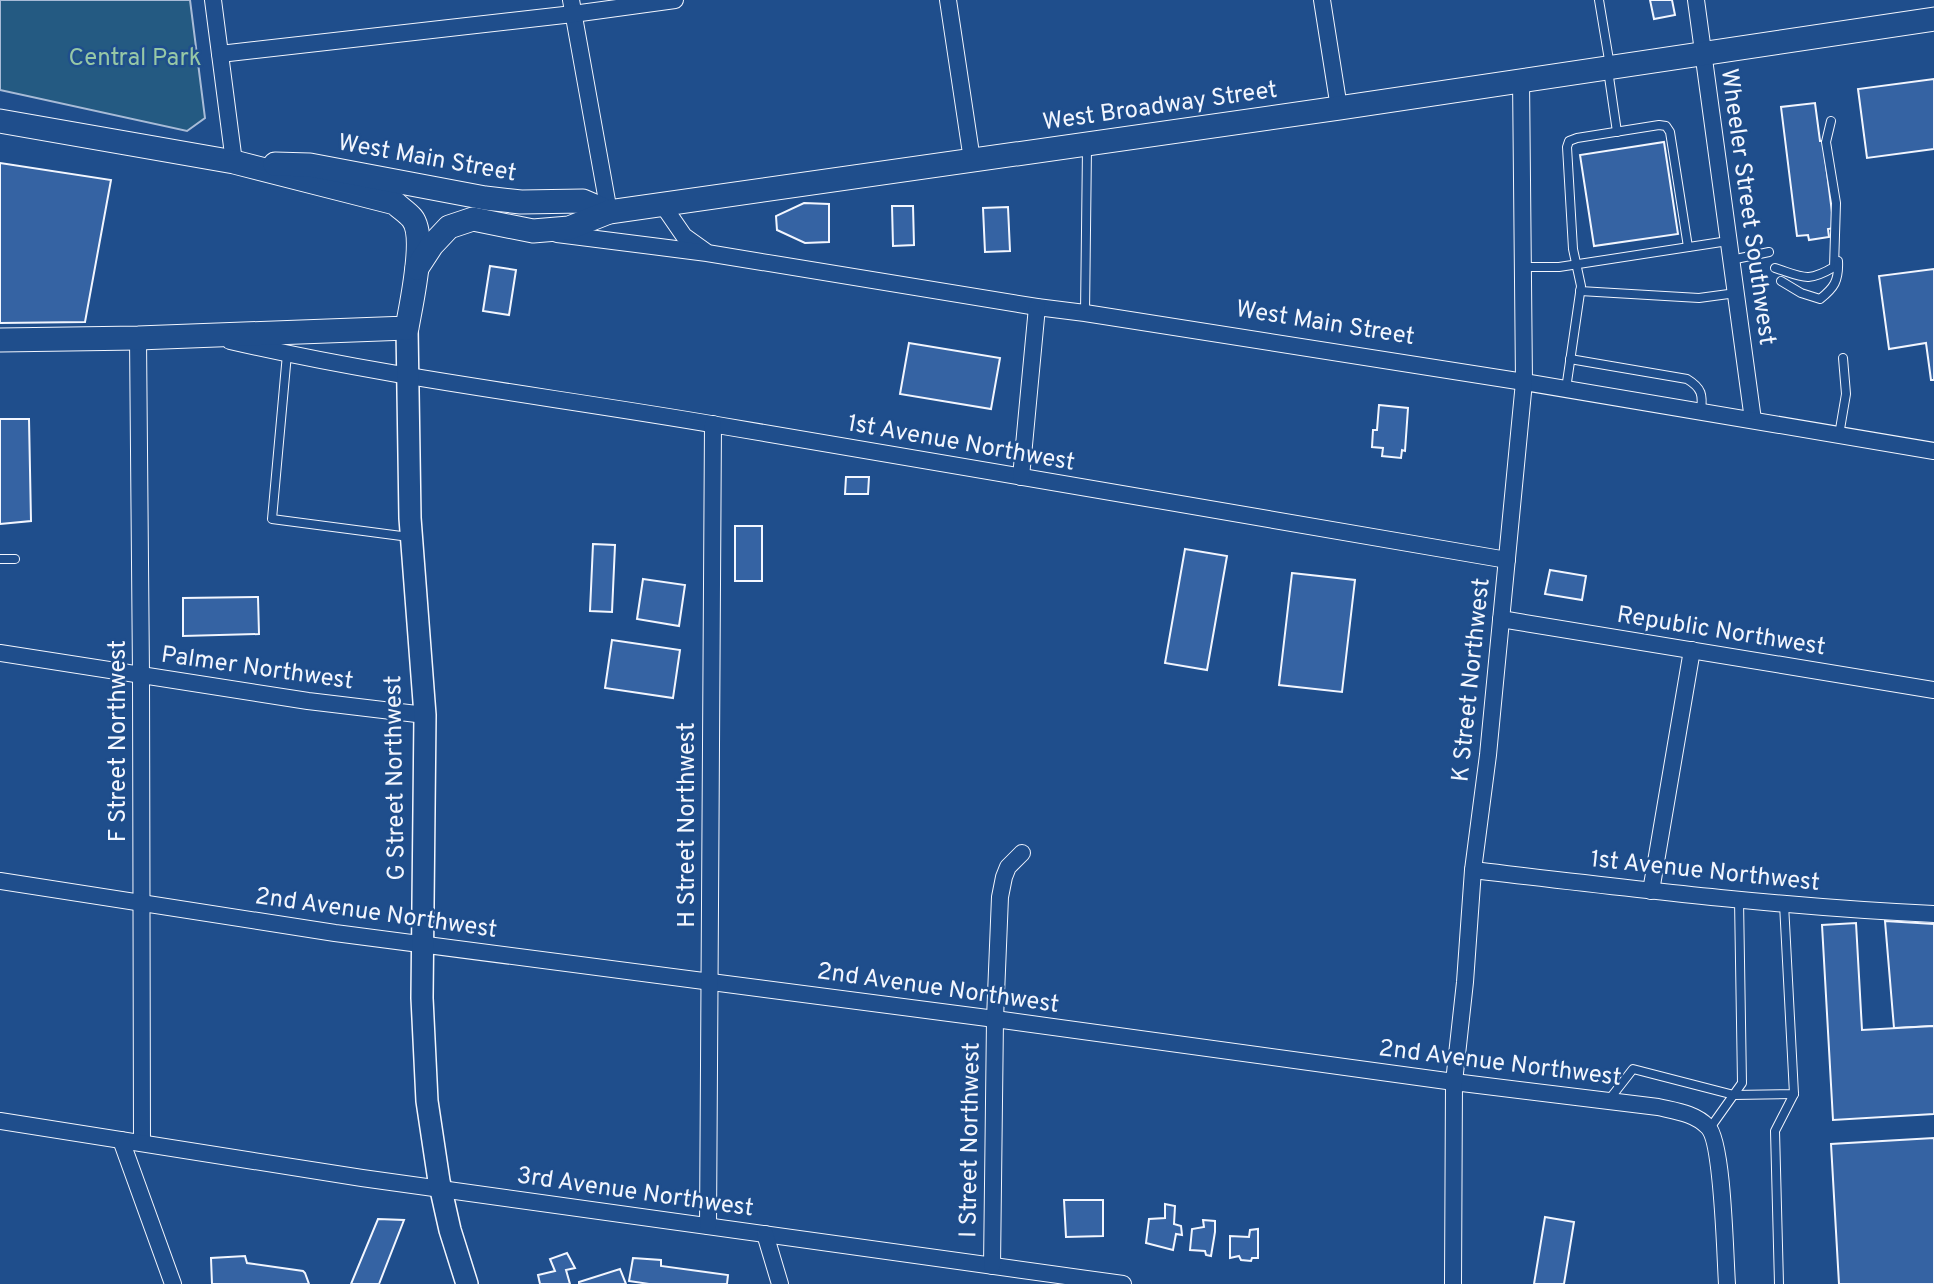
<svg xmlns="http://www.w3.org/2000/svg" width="1934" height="1284" viewBox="0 0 1934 1284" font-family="Overpass,sans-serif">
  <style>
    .green { fill: #245a82; stroke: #a8bbd7; stroke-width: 2 }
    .building { fill: #3563a3; stroke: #f2f6ff; stroke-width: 2 }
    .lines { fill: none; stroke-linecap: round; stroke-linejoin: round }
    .service-casing { stroke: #f2f6ff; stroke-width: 10 }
    .minor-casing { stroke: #f2f6ff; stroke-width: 18 }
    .tertiary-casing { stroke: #f2f6ff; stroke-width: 24 }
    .secondary-casing { stroke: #f2f6ff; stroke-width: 25 }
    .service { stroke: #1f4e8c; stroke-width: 8 }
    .minor { stroke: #1f4e8c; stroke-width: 16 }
    .tertiary { stroke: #1f4e8c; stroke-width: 21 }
    .secondary { stroke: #1f4e8c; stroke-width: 23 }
    .labels { text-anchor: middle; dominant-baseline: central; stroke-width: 5; stroke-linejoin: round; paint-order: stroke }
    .park-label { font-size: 24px; fill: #97c8a6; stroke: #1f4e8c }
    .street-label { font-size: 24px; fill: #f2f6ff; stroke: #1f4e8c }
  </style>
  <rect width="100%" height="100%" fill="#1f4e8c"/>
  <polygon class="green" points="0,0 190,0 205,118 187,131 0,90"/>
  <g class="building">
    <polygon points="1650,0 1672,0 1675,15 1654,19"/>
    <polygon points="1934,79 1934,149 1867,158 1858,89"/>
    <polygon points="1815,103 1820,141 1823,141 1834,228 1828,229 1829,237 1809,240 1808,235 1797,236 1781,107"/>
    <polygon points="1664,142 1678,234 1594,246 1580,155"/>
    <polygon points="0,163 111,180 85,322 0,323"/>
    <polygon points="804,203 829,204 829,242 805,243 777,230 776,216"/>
    <polygon points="892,206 913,206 914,245 893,246"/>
    <polygon points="1008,207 1010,251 985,252 983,208"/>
    <polygon points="490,266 516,270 509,315 483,311"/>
    <polygon points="1934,269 1934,380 1931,380 1926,343 1889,349 1879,276"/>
    <polygon points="909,343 1000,358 991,409 900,394"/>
    <polygon points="1379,405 1408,408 1405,451 1402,450 1401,458 1382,456 1383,448 1372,447 1373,430 1377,430"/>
    <polygon points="0,419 29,419 31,521 0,524"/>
    <polygon points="846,477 869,477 868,494 845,494"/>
    <rect x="735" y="526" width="27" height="55"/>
    <polygon points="593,544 615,545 612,612 590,611"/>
    <polygon points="1185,549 1227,556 1207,670 1165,663"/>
    <polygon points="1550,570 1586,576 1582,600 1545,594"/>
    <polygon points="1292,573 1355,580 1342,692 1279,685"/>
    <polygon points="643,579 685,585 679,626 637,619"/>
    <polygon points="258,597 259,634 183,636 183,598"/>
    <polygon points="612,640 680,650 673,698 605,688"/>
    <polygon points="1885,921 1934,924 1934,1026 1894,1028"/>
    <polygon points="1856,923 1862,1030 1934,1026 1934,1114 1833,1120 1822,925"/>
    <polygon points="1934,1138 1934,1284 1839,1284 1831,1144"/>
    <polygon points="1064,1200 1103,1200 1103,1236 1066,1237"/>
    <polygon points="1165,1204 1175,1206 1174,1224 1181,1226 1182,1235 1176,1234 1173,1250 1146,1243 1149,1219 1165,1218"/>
    <polygon points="1545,1217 1574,1222 1564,1284 1534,1284"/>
    <polygon points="378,1219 404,1220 379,1284 351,1284"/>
    <polygon points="1203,1220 1215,1221 1215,1232 1211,1256 1206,1255 1205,1251 1190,1250 1192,1229 1204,1227"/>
    <polygon points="1258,1229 1258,1258 1252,1258 1251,1261 1241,1260 1239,1256 1230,1258 1230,1236 1249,1237 1250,1230"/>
    <polygon points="567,1253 575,1268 566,1270 570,1284 540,1284 538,1275 555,1271 550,1259"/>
    <polygon points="245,1256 247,1263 303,1271 305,1273 309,1284 212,1284 211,1258"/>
    <polygon points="633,1258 661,1260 661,1266 728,1275 727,1284 649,1284 629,1281"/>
    <polygon points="620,1269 626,1284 579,1284 579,1282"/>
  </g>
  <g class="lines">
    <g class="service-casing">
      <g id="service">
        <polyline points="1599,0 1610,66"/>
        <polyline points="1608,70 1617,132"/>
        <polyline points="1731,260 1769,252"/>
        <polyline points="1523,267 1559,267 1728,241"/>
        <path d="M1775 268C1803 277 1807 283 1834 267L1836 203 1826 142 1831 121"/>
        <path d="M1781 281 1801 293 1820 299C1834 288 1839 281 1838 261"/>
        <polyline points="1580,291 1699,298 1736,293"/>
        <polyline points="1085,313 1087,148"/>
        <polyline points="287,354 272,519 409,537"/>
        <path d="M1570 359 1687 379C1702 388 1703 395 1701 411"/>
        <polyline points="1566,389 1581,286 1573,249 1567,147 1569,141 1577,138 1659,125 1666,126 1670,132 1688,247"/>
        <polyline points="1839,435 1846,394 1843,358"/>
        <polyline points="0,559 15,559"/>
        <polyline points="1608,1101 1633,1069 1734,1095 1794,1094 1784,904"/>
        <polyline points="1710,1128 1742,1083 1739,900"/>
        <polyline points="1779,1284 1775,1131 1794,1094"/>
      </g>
    </g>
    <g class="minor-casing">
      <g id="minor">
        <polyline points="213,0 234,162"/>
        <polyline points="571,0 609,212"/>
        <polyline points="948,0 972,160"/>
        <polyline points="1322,0 1339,108"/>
        <polyline points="1696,0 1753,420"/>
        <polyline points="220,54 573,14 675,0"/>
        <polyline points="662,204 684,236 705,251"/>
        <polyline points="557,234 707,253 1037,307 1085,313 1524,382 1934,451"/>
        <polyline points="138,338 141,675 142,1143"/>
        <path d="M230 341C390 378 554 397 717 425 980 469 1244 515 1507 560"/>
        <polyline points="1021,477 1037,307"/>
        <polyline points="1501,619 1934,690"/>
        <polyline points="0,653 308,701 425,715"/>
        <path d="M1473 870C1626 888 1779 907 1934 914"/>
        <path d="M0 881 335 933 995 1019 1454 1082 1658 1107C1675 1111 1695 1113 1708 1127 1723 1142 1725 1256 1727 1284"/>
        <polyline points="1651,891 1692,650"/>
        <polyline points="0,1121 362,1178 1123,1284"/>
        <polyline points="121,1140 173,1284"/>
        <polyline points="708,1226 713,424"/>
        <polyline points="765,1234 780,1284"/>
        <polyline points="992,1266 995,1019 1000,897 1004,877 1008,867 1022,853"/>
        <polyline points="1453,1284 1454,1082 1465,982 1473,870 1488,755 1524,382 1521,79"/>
      </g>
    </g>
    <g class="tertiary-casing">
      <polyline id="tertiary" points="407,328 410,518 425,715 422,998 427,1101 439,1181 450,1230 467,1284"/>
    </g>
    <g class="secondary-casing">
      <g id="secondary">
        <path d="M0 121 234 162 395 203C400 208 407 212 412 218 427 236 411 304 407 328L138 338 0 340"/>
        <polyline points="275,164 310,165 485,198 521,202 583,201 609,212"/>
        <polyline points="417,268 432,245 449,227 473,219 533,231 569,228 609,212 1339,108 1934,19"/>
      </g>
    </g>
    <use href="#service" class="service"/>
    <use href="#minor" class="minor"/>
    <use href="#tertiary" class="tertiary"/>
    <use href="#secondary" class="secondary"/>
  </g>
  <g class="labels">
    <g class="park-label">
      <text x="135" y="59">Central Park</text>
    </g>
    <g class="street-label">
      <text transform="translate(1160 107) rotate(-8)">West Broadway Street</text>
      <text transform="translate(427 159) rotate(10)">West Main Street</text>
      <text transform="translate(1747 207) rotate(82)">Wheeler Street Southwest</text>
      <text transform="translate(1325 324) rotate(9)">West Main Street</text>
      <text transform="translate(961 444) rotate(10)">1st Avenue Northwest</text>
      <text transform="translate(1721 632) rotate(9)">Republic Northwest</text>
      <text transform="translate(257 669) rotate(8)">Palmer Northwest</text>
      <text transform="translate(1472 680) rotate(-84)">K Street Northwest</text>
      <text transform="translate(119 741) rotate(-90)">F Street Northwest</text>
      <text transform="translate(396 778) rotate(-91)">G Street Northwest</text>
      <text transform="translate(688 825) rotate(-90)">H Street Northwest</text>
      <text transform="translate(1705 872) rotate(6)">1st Avenue Northwest</text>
      <text transform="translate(376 914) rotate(8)">2nd Avenue Northwest</text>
      <text transform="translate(938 989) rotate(8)">2nd Avenue Northwest</text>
      <text transform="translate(1500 1064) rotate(7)">2nd Avenue Northwest</text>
      <text transform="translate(971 1140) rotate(-89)">I Street Northwest</text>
      <text transform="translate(635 1193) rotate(8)">3rd Avenue Northwest</text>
    </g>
  </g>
</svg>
